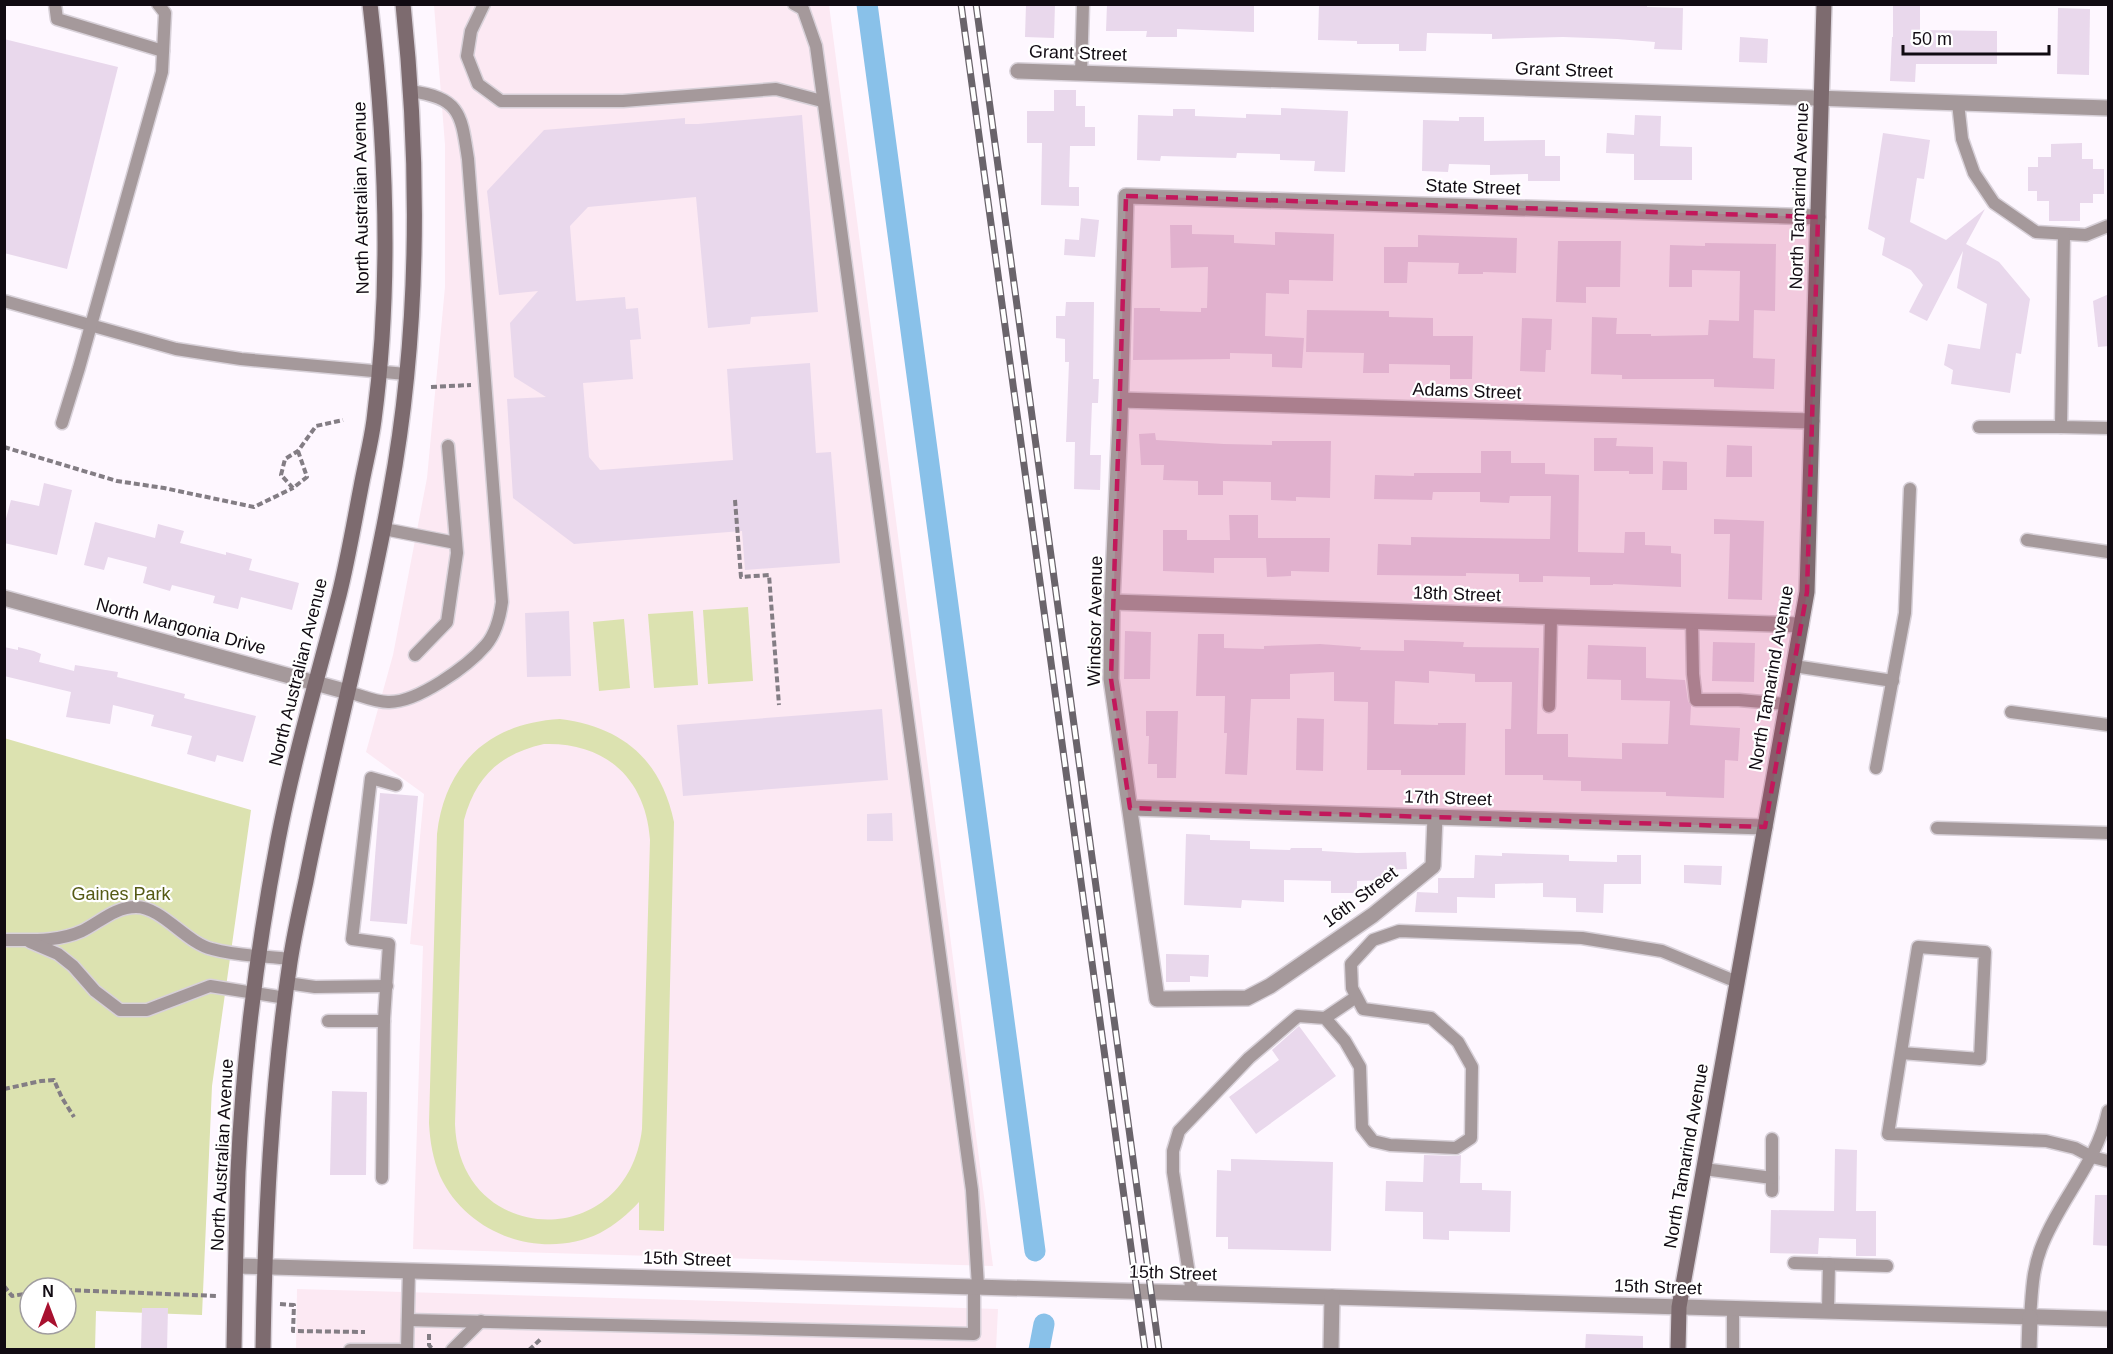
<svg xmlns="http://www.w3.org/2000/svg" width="2113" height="1354" viewBox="0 0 2113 1354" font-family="Helvetica,sans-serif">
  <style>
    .education { fill: #fce9f3 }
    .green { fill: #dce2b0; fill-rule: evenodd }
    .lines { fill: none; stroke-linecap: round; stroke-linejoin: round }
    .canal { stroke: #89c1e9; stroke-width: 21 }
    .building { fill: #e9d8ec }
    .lane-casing { stroke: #d8d1d9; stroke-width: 15 }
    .street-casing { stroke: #d8d1d9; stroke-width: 18 }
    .secondary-casing { stroke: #d8d1d9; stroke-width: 18 }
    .path { stroke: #837d84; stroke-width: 4; stroke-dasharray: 6 3; stroke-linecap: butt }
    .lane { stroke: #a5999b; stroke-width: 12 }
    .street { stroke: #a5999b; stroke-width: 15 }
    .secondary { stroke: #7d6b6f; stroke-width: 15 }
    .rail-casing { stroke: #6a646b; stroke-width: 7 }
    .rail { stroke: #fff; stroke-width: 4.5; stroke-dasharray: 14; stroke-linecap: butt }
    .marked { fill: #c2185b; fill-opacity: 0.2; stroke: #c2185b; stroke-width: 4.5; stroke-dasharray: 12 8; stroke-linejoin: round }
    .labels { text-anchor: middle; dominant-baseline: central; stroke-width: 4.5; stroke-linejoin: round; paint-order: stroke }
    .street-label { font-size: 18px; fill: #110b12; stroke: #fff }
    .park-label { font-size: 18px; fill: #555a15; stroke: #fff }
  </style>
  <rect width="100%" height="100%" fill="#fef7ff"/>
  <g class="education">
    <polygon points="434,5 829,5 993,1266 413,1249 423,946 410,944 424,794 366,752 393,655 427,478 445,287 445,145"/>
    <polygon points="297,1289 998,1309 996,1349 296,1350"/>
  </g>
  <g class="green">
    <polygon points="748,607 753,681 708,684 703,610"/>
    <polygon points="693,611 698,685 654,688 648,614"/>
    <polygon points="624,619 630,688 599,691 593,622"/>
    <path d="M560 719C623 727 661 760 674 822L664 1231 639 1230V1202C628 1214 615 1225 600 1233 542 1261 467 1235 440 1176 433 1159 430 1142 429 1123L437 834C445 764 489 723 560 719ZM544 744C606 742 646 779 650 840L642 1129C627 1254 459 1247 455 1124L464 820C476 776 500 754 544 744Z"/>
    <path d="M4 738 251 810 212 1086 202 1315 96 1311 95 1349H5ZM30 1288H66V1324H30Z"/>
  </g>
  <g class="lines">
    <g class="canal">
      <polyline points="867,4 1035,1251"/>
      <polyline points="1039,1350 1044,1324"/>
    </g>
  </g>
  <g class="building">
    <polygon points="1026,4 1055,4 1054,38 1025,37"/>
    <polygon points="1107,4 1254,4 1254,32 1177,29 1177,37 1146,37 1147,31 1106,31"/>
    <polygon points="1319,4 1647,4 1647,7 1683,8 1682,50 1654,49 1655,42 1617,39 1563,37 1492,39 1492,34 1427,33 1426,51 1399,51 1399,44 1357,44 1357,41 1318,40"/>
    <polygon points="1893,4 1920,4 1920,30 1997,31 1997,64 1916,64 1915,82 1890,81 1892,37 1893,37"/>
    <polygon points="2058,8 2090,9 2089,75 2057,74"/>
    <polygon points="1740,37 1768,39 1767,63 1739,62"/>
    <polygon points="4,39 118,67 67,269 4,253"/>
    <polygon points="1054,90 1076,90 1076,106 1085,106 1085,127 1095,127 1095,146 1070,146 1069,187 1079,187 1079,206 1041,205 1042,143 1027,143 1027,111 1054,111"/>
    <polygon points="1281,108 1348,111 1345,172 1314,171 1315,161 1280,160 1280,154 1237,153 1236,158 1161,156 1160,161 1137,160 1138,115 1173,116 1173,109 1195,109 1195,116 1246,118 1246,114 1281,115"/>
    <polygon points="802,115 818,312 751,317 750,324 708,328 696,197 588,207 570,226 576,301 625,297 626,309 638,308 641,339 630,340 633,379 583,383 589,457 600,470 733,460 727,369 810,363 816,453 831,452 840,563 745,570 742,531 574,544 513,498 507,399 546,397 514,377 510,323 538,291 499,295 487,191 544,130 685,118 685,124 698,124"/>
    <polygon points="1635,115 1661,116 1660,146 1692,147 1692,180 1634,180 1634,154 1606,153 1607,133 1634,135"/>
    <polygon points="1459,117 1484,117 1484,141 1545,140 1545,156 1560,156 1560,181 1528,181 1528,174 1490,175 1490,165 1449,164 1448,172 1422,171 1423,120 1459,121"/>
    <polygon points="1883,133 1930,140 1924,179 1917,178 1910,222 1946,240 1985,209 1966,244 1999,262 2030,299 2021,354 2016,353 2010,393 1951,384 1953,370 1944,365 1948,344 1980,349 1987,304 1957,288 1963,251 1927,321 1909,312 1923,285 1911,270 1882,255 1885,238 1868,229"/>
    <polygon points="2082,143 2082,159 2093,159 2093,169 2104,169 2104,194 2093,194 2093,203 2080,203 2080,221 2049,221 2049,201 2037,201 2037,191 2028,191 2028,167 2038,167 2038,157 2051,157 2051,144"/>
    <polygon points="1081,218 1099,220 1095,257 1064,255 1065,239 1079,240"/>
    <polygon points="1170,225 1192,225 1192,234 1234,235 1234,243 1275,245 1275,232 1334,234 1333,281 1289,280 1289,294 1266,293 1265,336 1304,338 1302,368 1272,367 1272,354 1230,353 1230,359 1133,360 1134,308 1160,308 1160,311 1201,312 1201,308 1207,308 1208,267 1171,268"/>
    <polygon points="1418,235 1517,238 1516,273 1483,272 1483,274 1458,274 1459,263 1408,262 1407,283 1384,283 1384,247 1418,247"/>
    <polygon points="1558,241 1621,241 1620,287 1586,287 1586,303 1556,302"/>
    <polygon points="1705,243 1776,244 1775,311 1754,310 1753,358 1775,359 1774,389 1714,387 1714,379 1622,379 1622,375 1591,374 1592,317 1617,318 1616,334 1651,334 1651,336 1708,335 1709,320 1739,321 1740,271 1692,270 1692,287 1669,287 1670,245 1705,246"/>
    <polygon points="2109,294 2109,346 2098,347 2093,301"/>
    <polygon points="1066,302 1094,302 1093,379 1099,379 1098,403 1092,403 1090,455 1101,455 1100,490 1074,489 1075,442 1066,442 1069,362 1065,362 1065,339 1056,338 1056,316 1065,316"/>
    <polygon points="1307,310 1389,311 1389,317 1433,318 1433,336 1473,336 1472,379 1450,379 1450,365 1389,364 1389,373 1363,373 1364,353 1306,352"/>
    <polygon points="1522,318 1552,319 1551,350 1546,350 1545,372 1520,371"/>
    <polygon points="1155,433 1156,440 1224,444 1272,445 1272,441 1331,441 1330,498 1296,497 1296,501 1271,500 1271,482 1223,481 1223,495 1198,495 1198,481 1163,480 1164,465 1141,465 1139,434"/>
    <polygon points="1594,438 1617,438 1616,446 1653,447 1653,474 1629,474 1629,471 1594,471"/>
    <polygon points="1727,445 1752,446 1752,477 1726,477"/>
    <polygon points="1481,451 1511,451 1511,463 1545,463 1545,474 1579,475 1578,552 1624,553 1625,532 1645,532 1645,545 1671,546 1671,553 1681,554 1681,587 1613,584 1613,585 1590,585 1590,577 1543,576 1543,582 1519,582 1519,574 1466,573 1466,576 1377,575 1378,544 1411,545 1411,537 1550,539 1551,496 1510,496 1509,503 1480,502 1480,492 1433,492 1432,500 1374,499 1375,475 1414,476 1414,473 1481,473"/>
    <polygon points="1663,461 1687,462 1687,490 1662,490"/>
    <polygon points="44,483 72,490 57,555 4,543 4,526 11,500 39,506"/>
    <polygon points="1229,515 1258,515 1258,538 1330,538 1329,572 1291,571 1291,576 1267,577 1266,558 1214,558 1214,573 1163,571 1163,530 1187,530 1187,540 1230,540"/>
    <polygon points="1714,519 1764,521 1762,600 1728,599 1730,534 1714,534"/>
    <polygon points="95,522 155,538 158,524 184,531 180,543 226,555 226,552 252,559 249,570 299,583 292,610 241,597 238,609 213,603 215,596 172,585 170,591 143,583 147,567 108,557 104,570 84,565"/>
    <polygon points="569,611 571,676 527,677 525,613"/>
    <polygon points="1125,631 1151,632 1150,679 1124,679"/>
    <polygon points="1198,634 1224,634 1224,648 1264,649 1264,646 1320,644 1361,647 1360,650 1404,651 1404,640 1464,642 1463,647 1539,648 1537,734 1568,734 1568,757 1622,759 1622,743 1668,744 1670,701 1621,700 1621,680 1587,679 1588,645 1646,647 1646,678 1685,680 1688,701 1691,706 1690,725 1740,728 1738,761 1725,760 1724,798 1666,796 1666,792 1581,791 1581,781 1543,780 1543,775 1505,775 1505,729 1511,729 1512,682 1475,682 1475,674 1429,671 1429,683 1395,681 1394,724 1438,725 1438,723 1466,723 1465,775 1401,775 1401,770 1367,770 1368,702 1334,701 1334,672 1290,674 1290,699 1251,699 1247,775 1225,774 1227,733 1224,733 1225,696 1196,696"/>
    <polygon points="1713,642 1755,643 1754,682 1712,681"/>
    <polygon points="4,647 18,650 18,647 34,651 41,654 39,662 74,671 75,665 118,672 117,677 185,694 184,698 256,716 243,762 217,755 215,762 187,754 192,736 151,726 154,715 113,705 110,724 66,717 71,692 4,676"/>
    <polygon points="882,709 888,780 683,796 677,725"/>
    <polygon points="1146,711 1178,711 1176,778 1157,778 1157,764 1148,764 1149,736 1146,736"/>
    <polygon points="1297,718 1324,719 1323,771 1296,770"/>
    <polygon points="380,793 418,796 407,924 370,921"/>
    <polygon points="892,813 893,841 867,841 867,814"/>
    <polygon points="1186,834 1210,835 1210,840 1250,841 1250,849 1290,850 1291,848 1322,848 1322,851 1357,853 1406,852 1407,869 1384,870 1384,880 1357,881 1357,893 1331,893 1331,881 1284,880 1284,902 1242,900 1241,908 1184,905"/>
    <polygon points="1502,853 1569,855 1569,861 1617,862 1617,855 1641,855 1641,884 1604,884 1603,913 1576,912 1576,898 1543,897 1543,883 1495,884 1495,898 1457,897 1457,913 1415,912 1417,892 1438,893 1438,878 1474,878 1475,855 1502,856"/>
    <polygon points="1684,865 1722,866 1721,885 1684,883"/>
    <polygon points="1166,954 1209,955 1208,977 1190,976 1190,982 1166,982"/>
    <polygon points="1299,1026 1336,1076 1256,1134 1229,1097 1279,1060 1272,1050"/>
    <polygon points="332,1091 367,1092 366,1175 330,1175"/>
    <polygon points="1835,1149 1857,1150 1856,1211 1876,1211 1876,1256 1856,1256 1856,1239 1819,1238 1818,1254 1770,1253 1771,1210 1834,1211"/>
    <polygon points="1424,1155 1456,1156 1461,1155 1460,1183 1482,1183 1482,1190 1511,1191 1510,1232 1449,1231 1449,1240 1423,1239 1423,1212 1385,1211 1386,1181 1423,1182"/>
    <polygon points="1231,1159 1333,1162 1331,1251 1228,1249 1228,1237 1216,1237 1217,1170 1231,1171"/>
    <polygon points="2095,1195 2109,1195 2109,1246 2093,1245"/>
    <polygon points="142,1308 168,1308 167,1350 141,1350"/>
    <polygon points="1586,1334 1643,1336 1643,1350 1585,1350"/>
  </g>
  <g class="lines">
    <g class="lane-casing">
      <g id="lane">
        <polyline points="55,4 57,19 163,51"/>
        <polyline points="484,4 471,31 467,56 478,84 501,101 623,101 776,89 822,101"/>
        <polyline points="794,4 803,9 816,46 972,1190 978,1286"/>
        <polyline points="1081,73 1083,4"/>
        <polyline points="1958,103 1962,139 1974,173 1994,203 2036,232 2086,235 2108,226"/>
        <polyline points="2064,234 2061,427 2108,428"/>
        <polyline points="4,301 176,349 241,359 406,374"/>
        <polyline points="62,423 79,368 162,72 165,13 158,4"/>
        <polyline points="1979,427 2061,427"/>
        <polyline points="384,529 456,543"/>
        <polyline points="2027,540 2108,552"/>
        <polyline points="1692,621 1693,674 1696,700 1739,700 1787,704"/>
        <polyline points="415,655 447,622 457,553 448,446"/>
        <polyline points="1794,666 1893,681"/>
        <path d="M348 692C360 695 375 702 388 702 417 703 468 666 486 645 496 633 500 617 502 602L468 159C461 114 461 98 410 91"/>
        <polyline points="1549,706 1551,617"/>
        <polyline points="2011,712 2108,725"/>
        <polyline points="1876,768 1905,613 1910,489"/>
        <polyline points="1937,828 2108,833"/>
        <path d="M4 940C30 940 58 942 82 931 100 922 115 907 136 907 162 907 186 943 212 949 237 956 265 956 290 959"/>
        <polyline points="30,942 58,954 73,966 95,991 120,1010 147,1010 210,986 286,998"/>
        <polyline points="287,983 315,987 387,986"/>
        <polyline points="1325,1018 1356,997"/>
        <polyline points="328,1021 384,1021"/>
        <polyline points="1901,1053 1980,1059 1985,952 1918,947 1888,1134 2046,1141 2075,1148 2092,1157 2108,1161"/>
        <polyline points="1772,1139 1772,1191"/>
        <polyline points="1704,1169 1772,1178"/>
        <polyline points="382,1178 384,1019 389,944 352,939 371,778 396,785"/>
        <polyline points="1794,1263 1887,1266"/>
        <polyline points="1192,1293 1173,1172 1173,1151 1179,1131 1249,1058 1298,1016 1325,1018 1345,1041 1360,1067 1362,1127 1373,1141 1390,1145 1456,1148 1471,1138 1472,1067 1458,1042 1431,1018 1363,1009 1352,988 1351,964 1373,940 1399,931 1582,938 1662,951 1737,982"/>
        <polyline points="1733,1308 1733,1350"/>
        <polyline points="1828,1311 1829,1264"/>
        <path d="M2030 1317C2032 1294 2032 1271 2041 1248 2059 1200 2097 1163 2108 1111"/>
        <polyline points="408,1320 974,1334 974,1286"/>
        <polyline points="350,1350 400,1350"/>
        <polyline points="407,1350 409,1270"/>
        <polyline points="452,1350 481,1321"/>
      </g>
    </g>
    <g class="street-casing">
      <g id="street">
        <polyline points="1018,71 2108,108"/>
        <polyline points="1121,400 1812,421"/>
        <polyline points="4,598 348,692"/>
        <polyline points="1112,602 1801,625"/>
        <polyline points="1130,808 1765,827"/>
        <polyline points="1435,817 1433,866 1373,915 1270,986 1247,998 1157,999 1111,679 1112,602 1120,421 1126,196 1818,217"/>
        <polyline points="236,1266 2108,1319"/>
        <polyline points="1331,1350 1332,1297"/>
        <polyline points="2029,1350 2030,1317"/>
      </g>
    </g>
    <g class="secondary-casing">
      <g id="secondary">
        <path d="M234 1350C235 1290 236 1231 238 1172 243 1060 257 949 278 840 294 757 318 676 339 595 348 559 354 523 361 487 365 465 371 443 374 420 392 285 386 140 370 4"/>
        <path d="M263 1350C265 1220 271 1090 290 962 294 935 300 908 306 881 331 752 367 624 390 494 420 333 420 167 403 4"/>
        <polyline points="1678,1350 1679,1307 1807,592 1824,4"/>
      </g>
    </g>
    <g class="path">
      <polyline points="431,387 471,385"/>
      <polyline points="4,447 117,481 164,488 254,507 293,488"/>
      <polyline points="298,451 307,477 293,488 281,475 285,459 298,451 316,426 343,420"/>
      <polyline points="735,500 741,577 769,575 779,705"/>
      <polyline points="4,1089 41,1081 54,1080 62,1098 74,1117"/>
      <polyline points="4,1286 12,1296 30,1293"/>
      <polyline points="66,1290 218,1296"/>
      <polyline points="280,1304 294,1305 293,1331 365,1332"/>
      <polyline points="429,1334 429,1345 433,1350"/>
      <polyline points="529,1350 542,1338"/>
    </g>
    <use href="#lane" class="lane"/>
    <use href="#street" class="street"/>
    <use href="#secondary" class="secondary"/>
    <g class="rail-casing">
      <g id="rail">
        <polyline points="961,4 1145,1350"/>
        <polyline points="976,4 1159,1350"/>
      </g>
    </g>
    <use href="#rail" class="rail"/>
  </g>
  <path class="marked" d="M1126 196 1818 217 1807 592 1765 827 1130 808 1111 679Z"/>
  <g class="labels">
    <g class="street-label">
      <text transform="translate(1078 53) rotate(2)">Grant Street</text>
      <text transform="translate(1564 70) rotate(2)">Grant Street</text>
      <text transform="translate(1473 187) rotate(2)">State Street</text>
      <text transform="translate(1799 196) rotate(-88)">North Tamarind Avenue</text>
      <text transform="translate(361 198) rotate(-91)">North Australian Avenue</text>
      <text transform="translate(1467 391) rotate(2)">Adams Street</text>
      <text transform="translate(1457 594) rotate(2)">18th Street</text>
      <text transform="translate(1095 621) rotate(-89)">Windsor Avenue</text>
      <text transform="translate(181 626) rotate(15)">North Mangonia Drive</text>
      <text transform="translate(298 672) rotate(-76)">North Australian Avenue</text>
      <text transform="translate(1771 678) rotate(-80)">North Tamarind Avenue</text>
      <text transform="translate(1448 798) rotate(2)">17th Street</text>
      <text transform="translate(1360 897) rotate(-37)">16th Street</text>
      <text transform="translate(222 1155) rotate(-87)">North Australian Avenue</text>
      <text transform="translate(1686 1156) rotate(-80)">North Tamarind Avenue</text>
      <text transform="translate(687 1259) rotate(2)">15th Street</text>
      <text transform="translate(1173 1273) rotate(2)">15th Street</text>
      <text transform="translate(1658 1287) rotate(2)">15th Street</text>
    </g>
    <g class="park-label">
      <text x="121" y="894">Gaines Park</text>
    </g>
  </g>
  <rect width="2113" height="1354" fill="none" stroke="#110b12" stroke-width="12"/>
  <g transform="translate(48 1306)"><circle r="28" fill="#ffffff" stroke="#a09da0" stroke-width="1.5"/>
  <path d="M0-4.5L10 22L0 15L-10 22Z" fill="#a8112f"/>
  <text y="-9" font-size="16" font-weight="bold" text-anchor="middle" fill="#110b12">N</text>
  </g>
  <path d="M1903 45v9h146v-9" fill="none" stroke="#110b12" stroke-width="3"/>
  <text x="1912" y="45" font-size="18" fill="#110b12" stroke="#ffffff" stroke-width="4.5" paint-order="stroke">50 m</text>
</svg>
